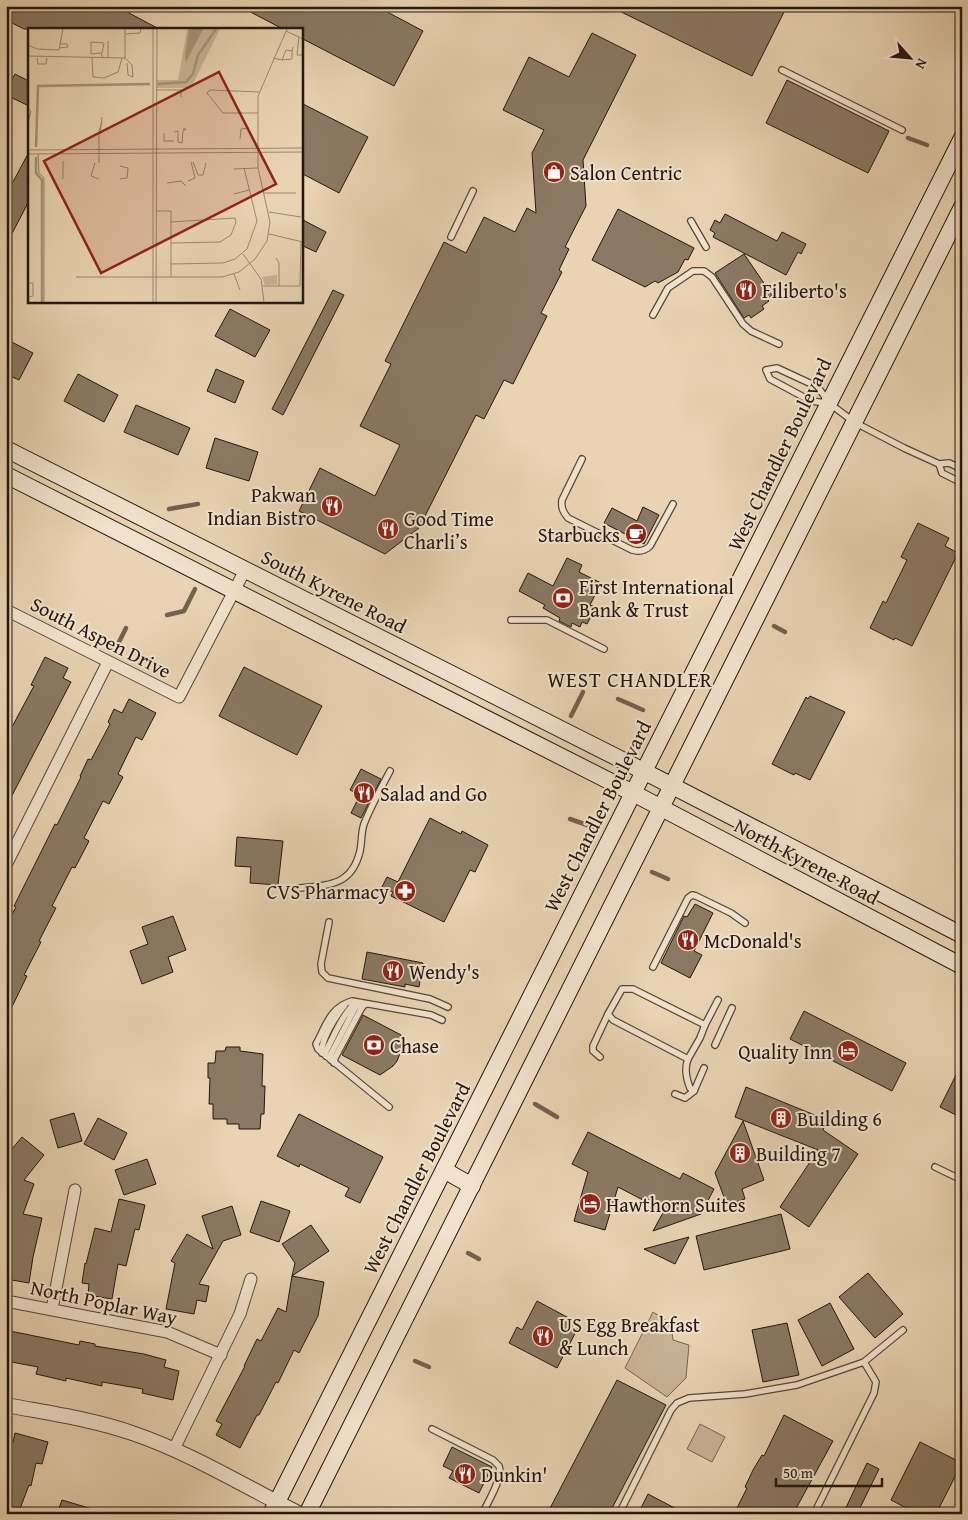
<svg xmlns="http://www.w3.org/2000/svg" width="968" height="1520" viewBox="0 0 968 1520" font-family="'Gentium Book Plus',serif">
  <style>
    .green { fill: #c8b396; stroke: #766553 }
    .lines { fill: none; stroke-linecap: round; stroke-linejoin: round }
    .stream { stroke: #726150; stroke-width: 4.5 }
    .building { fill: #8a7964; stroke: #241710 }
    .service-casing { stroke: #554638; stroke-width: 8 }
    .minor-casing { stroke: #554638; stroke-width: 13 }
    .tertiary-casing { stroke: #554638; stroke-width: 16 }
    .secondary-casing { stroke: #241710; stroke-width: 18 }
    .service { stroke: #f1e2cd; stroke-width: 5.5 }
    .minor { stroke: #f1e2cd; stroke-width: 11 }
    .tertiary { stroke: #f1e2cd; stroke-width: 14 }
    .secondary { stroke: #f1e2cd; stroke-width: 16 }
    .labels { text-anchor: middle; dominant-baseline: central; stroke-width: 4; stroke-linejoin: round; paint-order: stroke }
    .poi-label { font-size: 20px; fill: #241710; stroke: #f1e2cd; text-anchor: start }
    .street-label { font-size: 20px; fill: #241710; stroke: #f1e2cd }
    .neighbourhood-label { font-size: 21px; letter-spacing: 1px; fill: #241710; stroke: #f1e2cd }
    .inset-river { fill: none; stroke: #a6937b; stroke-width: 2.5 }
    .inset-road { fill: none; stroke: #9a8871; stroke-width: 1 }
    .view { fill: #8f2418; fill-opacity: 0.15; stroke: #8f2418; stroke-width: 2.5 }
    .inset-edge { fill: none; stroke: #241710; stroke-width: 2.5 }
  </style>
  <rect width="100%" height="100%" fill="#e9d3b2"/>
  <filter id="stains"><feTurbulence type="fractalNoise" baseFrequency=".004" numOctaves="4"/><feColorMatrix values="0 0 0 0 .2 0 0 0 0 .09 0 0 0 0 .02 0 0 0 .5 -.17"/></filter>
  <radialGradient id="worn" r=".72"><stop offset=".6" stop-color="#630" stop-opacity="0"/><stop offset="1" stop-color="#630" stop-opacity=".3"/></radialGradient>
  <g class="green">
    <polygon points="653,1312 671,1324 673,1340 689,1345 686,1378 667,1397 625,1368"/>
    <polygon points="700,1424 725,1437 712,1462 687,1449"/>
  </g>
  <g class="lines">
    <g class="stream">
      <polyline points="908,138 927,145"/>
      <polyline points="169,509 198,504"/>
      <polyline points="167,615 184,611 195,589"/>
      <polyline points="774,626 785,632"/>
      <polyline points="116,648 126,628"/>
      <polyline points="618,699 643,710"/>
      <polyline points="571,716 583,692"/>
      <polyline points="570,819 593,827"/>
      <polyline points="652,872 668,879"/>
      <polyline points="535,1104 557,1117"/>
      <polyline points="468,1253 479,1259"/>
      <polyline points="415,1361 429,1367"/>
    </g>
  </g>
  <g class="building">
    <polygon points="13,6 116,6 159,29 24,29 6,20"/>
    <polygon points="239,6 376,6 423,31 394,86 301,38 301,29 283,29"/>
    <polygon points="609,6 787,6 752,76"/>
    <polygon points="592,33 636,55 583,160 586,206 565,247 569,249 559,270 562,272 541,313 547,316 513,384 504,380 484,419 476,415 419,528 385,554 299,511 320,468 375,496 400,445 360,426 391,364 385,361 444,242 466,253 484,217 515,232 527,208 536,213 532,153 544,130 503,110 529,57 569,77"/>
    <polygon points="15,74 29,81 29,106 6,95 6,90"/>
    <polygon points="787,80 889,131 868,173 766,123"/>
    <polygon points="301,103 368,137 339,193 301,173"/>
    <polygon points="29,152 29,201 6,245 6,195"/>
    <polygon points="618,209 694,248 688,260 685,259 678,272 658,283 655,281 645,287 592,260"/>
    <polygon points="725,214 777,241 782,232 806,244 801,254 798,252 786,275 713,237 715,233 710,230 715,220 720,223"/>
    <polygon points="301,219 326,232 316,252 301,245"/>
    <polygon points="744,254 772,295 767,299 769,301 762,306 764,309 751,318 749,315 744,318 715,273"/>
    <polygon points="333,290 344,295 283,415 272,409"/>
    <polygon points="230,309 270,330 255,357 215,336"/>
    <polygon points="6,339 33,353 19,380 6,374"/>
    <polygon points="216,369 244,381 235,403 207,391"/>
    <polygon points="78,374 118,395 104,422 64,401"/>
    <polygon points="136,405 190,428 178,455 124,432"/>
    <polygon points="215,438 258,452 249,481 206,468"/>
    <polygon points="643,507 659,515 644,544 604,523 612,508 637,521"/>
    <polygon points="918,523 949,538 945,546 958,553 912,646 895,638 894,640 870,628 883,601 886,603 907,560 901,557"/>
    <polygon points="567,558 582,565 579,572 601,583 590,605 596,607 587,624 582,622 580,627 572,623 571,627 559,621 560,618 543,608 545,605 519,591 528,573 553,586"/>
    <polygon points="45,657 68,668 63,678 71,682 6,807 6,738 34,686 31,685"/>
    <polygon points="244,667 322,706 297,755 219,716"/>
    <polygon points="810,696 845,712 810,780 795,773 794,775 772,764 806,697 808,699"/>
    <polygon points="129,699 156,713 142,740 136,737 118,774 123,777 109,804 103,801 84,838 89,841 75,868 72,867 52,906 56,908 39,941 41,942 24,975 27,976 6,1019 6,925 16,907 14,906 55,824 57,825 81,777 80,776 88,759 91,760 110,724 108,722 114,709 122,713"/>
    <polygon points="361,769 381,779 361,818 351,813 360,795 350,790"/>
    <polygon points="430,818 461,834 462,831 488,845 475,872 470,870 444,922 391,896 393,892 382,887 387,877 398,882"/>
    <polygon points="237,837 283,841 278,885 250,883 251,867 235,866"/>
    <polygon points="695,904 713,913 694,951 702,955 690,978 661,963 684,916 687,917"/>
    <polygon points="173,916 186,950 168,957 173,972 142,984 130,951 148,944 142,927"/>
    <polygon points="367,952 423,963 419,987 405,984 405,987 362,979"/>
    <polygon points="804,1011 906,1063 892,1091 790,1039"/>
    <polygon points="363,1015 401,1035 401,1051 397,1061 393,1066 380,1075 342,1055"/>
    <polygon points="226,1047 240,1047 240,1051 263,1054 262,1086 265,1086 264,1114 261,1114 260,1129 239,1129 239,1124 227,1124 227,1119 213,1119 213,1104 209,1104 210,1078 208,1078 208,1063 215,1063 216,1051 225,1051"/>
    <polygon points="962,1063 962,1118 940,1107"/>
    <polygon points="746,1087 827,1120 823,1130 858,1154 809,1227 780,1207 818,1150 735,1117"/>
    <polygon points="74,1113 82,1141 58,1148 50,1120"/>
    <polygon points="299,1114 383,1157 360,1203 345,1196 349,1188 300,1164 299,1167 277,1156"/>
    <polygon points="98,1118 127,1133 114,1160 84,1144"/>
    <polygon points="743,1121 764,1180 742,1189 745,1199 727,1205 715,1173"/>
    <polygon points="588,1132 680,1179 683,1173 714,1189 701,1214 653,1231 664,1211 618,1187 605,1230 574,1221 588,1172 572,1164"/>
    <polygon points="22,1137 44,1155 24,1180 34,1184 23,1214 42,1218 33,1257 29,1283 6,1279 6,1156"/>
    <polygon points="147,1159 156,1184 124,1195 115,1170"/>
    <polygon points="119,1199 145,1205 139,1230 135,1229 126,1266 118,1264 112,1299 88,1295 89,1284 82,1283 85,1263 86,1264 95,1228 111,1232"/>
    <polygon points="261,1201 290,1211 279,1242 250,1232"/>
    <polygon points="232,1206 241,1235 223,1241 199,1284 209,1286 206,1302 197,1300 194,1314 166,1309 175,1263 171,1261 187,1234 213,1249 202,1216"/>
    <polygon points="781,1214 790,1249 704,1270 696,1236"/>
    <polygon points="311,1225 329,1251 292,1276 295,1263 282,1244"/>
    <polygon points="689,1237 675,1264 644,1249"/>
    <polygon points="868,1273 903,1314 875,1338 839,1297"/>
    <polygon points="292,1276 324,1282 318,1316 299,1353 294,1350 278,1383 276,1382 259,1415 257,1415 240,1448 216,1435 222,1424 216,1421 245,1366 244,1366 257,1339 261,1341 278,1308 286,1312"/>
    <polygon points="537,1301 580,1324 557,1368 509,1343 517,1327 522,1330"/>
    <polygon points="830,1303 854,1349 822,1366 798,1320"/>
    <polygon points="787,1323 799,1375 763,1382 752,1330"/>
    <polygon points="10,1331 79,1345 80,1341 95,1344 95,1346 144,1354 166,1360 164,1367 179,1371 173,1400 142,1393 143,1389 102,1382 102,1386 66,1378 66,1381 36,1374 38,1367 6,1361 6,1348"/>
    <polygon points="617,1380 666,1405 645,1445 609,1514 547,1514"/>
    <polygon points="784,1415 833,1441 793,1514 734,1514 747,1488 745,1487 753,1470 762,1455 764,1456"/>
    <polygon points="15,1433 48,1442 42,1464 36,1463 31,1486 29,1485 18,1514 6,1514 6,1441 13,1442"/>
    <polygon points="920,1442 962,1463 936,1514 918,1514 891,1500"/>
    <polygon points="452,1447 492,1467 479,1493 449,1478 453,1471 443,1466"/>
    <polygon points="867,1463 879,1469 857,1514 843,1514"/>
    <polygon points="648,1494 686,1514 638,1514"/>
    <polygon points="62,1500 99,1511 98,1514 57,1514"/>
  </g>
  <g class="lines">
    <g class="service-casing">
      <g id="service">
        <polyline points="782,70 902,130"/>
        <polyline points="691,221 706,247"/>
        <polyline points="451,237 473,191"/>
        <polyline points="653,315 668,288 693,271 704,271 712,277 743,324 751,331 779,344"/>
        <polyline points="826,403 811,401 770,379 766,370 777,368 818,387 829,403 854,422 904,448 939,464 949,463 962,469"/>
        <path d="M582 459 562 500C561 508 563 512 568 518L632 550C639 552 645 551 650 546L673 504"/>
        <polyline points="939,464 942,473 962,483"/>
        <polyline points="511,620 547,620 604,649"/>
        <path d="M300 888C330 885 352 885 360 851 362 842 361 832 364 824 371 806 381 788 390 771"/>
        <polyline points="329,922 321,964 322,972 328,978 430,999 448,1007"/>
        <polyline points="653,967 688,898 692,895 696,896 731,913 745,923"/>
        <polyline points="715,1045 732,1008"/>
        <path d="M322 1053C320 1041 336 1016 344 1006"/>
        <path d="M326 1056V1051C335 1034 342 1015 356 1002"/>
        <polyline points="600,1057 593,1051 593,1046 608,1014"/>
        <polyline points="688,1059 700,1038 705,1025"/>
        <polyline points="331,1060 331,1054 355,1008 359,1004 362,1003"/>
        <polyline points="334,1063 335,1058 361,1009 364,1005 367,1004"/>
        <path d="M704 1068 694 1091 690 1088C686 1078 684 1069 688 1059L613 1020 608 1014 622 989H633L705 1025 718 1000"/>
        <polyline points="675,1094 685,1098 694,1091"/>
        <path d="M389 1107 318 1049 316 1044C326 1026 330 1007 352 1001L431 1015 442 1020"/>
        <polyline points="935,1167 962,1180"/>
        <polyline points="864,1362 903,1330"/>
        <path d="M432 1429 493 1460C494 1461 498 1465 499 1466 504 1476 487 1504 482 1514"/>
        <polyline points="619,1514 671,1410 677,1403 689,1398 745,1394 797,1385 864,1362 876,1382 874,1393 814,1514"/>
      </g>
    </g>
    <g class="minor-casing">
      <g id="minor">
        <polyline points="6,610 179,697 245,570"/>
        <polyline points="6,865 108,662"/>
        <polyline points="6,1301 167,1332 221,1355"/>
        <polyline points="52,1309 75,1190"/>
        <polyline points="174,1449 240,1314 251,1279"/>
      </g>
    </g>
    <g class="tertiary-casing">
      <path id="tertiary" d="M6 1405C48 1413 92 1419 132 1433 191 1453 244 1486 300 1514"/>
    </g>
    <g class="secondary-casing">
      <g id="secondary">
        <polyline points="6,449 618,758 962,935"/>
        <polyline points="6,475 633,793 962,966"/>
        <polyline points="444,1170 472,1186"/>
        <polyline points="271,1514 962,138"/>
        <polyline points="307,1514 962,207"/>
      </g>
    </g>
    <use href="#service" class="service"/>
    <use href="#minor" class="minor"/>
    <use href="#tertiary" class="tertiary"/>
    <use href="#secondary" class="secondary"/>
  </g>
  <defs>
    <g id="shop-disc" transform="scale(1.125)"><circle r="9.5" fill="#8f2418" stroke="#f1e2cd"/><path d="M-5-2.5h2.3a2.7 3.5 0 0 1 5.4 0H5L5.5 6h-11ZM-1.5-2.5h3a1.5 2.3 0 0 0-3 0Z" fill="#fff"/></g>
    <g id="restaurant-disc" transform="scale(1.125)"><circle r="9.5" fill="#8f2418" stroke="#f1e2cd"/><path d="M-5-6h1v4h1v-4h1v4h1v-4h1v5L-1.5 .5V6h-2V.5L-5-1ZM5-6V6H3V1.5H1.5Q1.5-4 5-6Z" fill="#fff"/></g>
    <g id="cafe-disc" transform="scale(1.125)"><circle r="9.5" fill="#8f2418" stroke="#f1e2cd"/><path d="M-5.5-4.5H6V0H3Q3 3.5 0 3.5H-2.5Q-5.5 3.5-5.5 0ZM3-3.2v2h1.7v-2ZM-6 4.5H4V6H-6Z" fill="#fff"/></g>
    <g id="bank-disc" transform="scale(1.125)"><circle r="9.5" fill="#8f2418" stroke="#f1e2cd"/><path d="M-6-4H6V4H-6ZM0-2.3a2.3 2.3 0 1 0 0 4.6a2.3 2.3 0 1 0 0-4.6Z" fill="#fff"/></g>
    <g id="pharmacy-disc" transform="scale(1.125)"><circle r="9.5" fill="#8f2418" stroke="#f1e2cd"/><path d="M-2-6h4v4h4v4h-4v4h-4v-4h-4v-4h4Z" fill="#fff"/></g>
    <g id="hotel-disc" transform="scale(1.125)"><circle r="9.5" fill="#8f2418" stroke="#f1e2cd"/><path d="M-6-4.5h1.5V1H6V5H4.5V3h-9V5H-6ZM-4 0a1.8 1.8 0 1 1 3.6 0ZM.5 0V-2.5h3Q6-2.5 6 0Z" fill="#fff"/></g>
    <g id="building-disc" transform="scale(1.125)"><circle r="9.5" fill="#8f2418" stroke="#f1e2cd"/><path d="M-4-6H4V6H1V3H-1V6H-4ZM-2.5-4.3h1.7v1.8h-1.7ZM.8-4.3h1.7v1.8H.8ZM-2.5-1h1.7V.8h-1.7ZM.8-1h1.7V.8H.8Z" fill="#fff"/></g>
  </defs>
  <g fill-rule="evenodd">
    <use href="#shop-disc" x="554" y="172"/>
    <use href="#restaurant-disc" x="746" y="290"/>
    <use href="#restaurant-disc" x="332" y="506"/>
    <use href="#restaurant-disc" x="388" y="529"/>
    <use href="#cafe-disc" x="636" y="534"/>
    <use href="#bank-disc" x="563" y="598"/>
    <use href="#restaurant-disc" x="364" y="793"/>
    <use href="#pharmacy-disc" x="405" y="891"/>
    <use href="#restaurant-disc" x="688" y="940"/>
    <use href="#restaurant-disc" x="393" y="971"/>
    <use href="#bank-disc" x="374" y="1045"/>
    <use href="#hotel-disc" x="848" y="1051"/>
    <use href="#building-disc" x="781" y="1118"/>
    <use href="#building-disc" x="740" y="1153"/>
    <use href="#hotel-disc" x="590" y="1204"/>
    <use href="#restaurant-disc" x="543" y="1336"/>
    <use href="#restaurant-disc" x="465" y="1474"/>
  </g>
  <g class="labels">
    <g class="poi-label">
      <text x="570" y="172">Salon Centric</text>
      <text x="762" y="290">Filiberto's</text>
      <text x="316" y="494" text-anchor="end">Pakwan<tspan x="316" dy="23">Indian Bistro</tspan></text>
      <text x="404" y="518">Good Time<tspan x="404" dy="23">Charli’s</tspan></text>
      <text x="620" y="534" text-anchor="end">Starbucks</text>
      <text x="579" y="586">First International<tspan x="579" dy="23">Bank &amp; Trust</tspan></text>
      <text x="380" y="793">Salad and Go</text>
      <text x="389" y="891" text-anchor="end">CVS Pharmacy</text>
      <text x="704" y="940">McDonald's</text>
      <text x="409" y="971">Wendy's</text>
      <text x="390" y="1045">Chase</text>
      <text x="832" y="1051" text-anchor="end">Quality Inn</text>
      <text x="797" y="1118">Building 6</text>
      <text x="756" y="1153">Building 7</text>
      <text x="606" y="1204">Hawthorn Suites</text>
      <text x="559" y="1324">US Egg Breakfast<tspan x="559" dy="23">&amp; Lunch</tspan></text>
      <text x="481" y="1474">Dunkin'</text>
    </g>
    <g class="street-label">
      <text transform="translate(779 454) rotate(-64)">West Chandler Boulevard</text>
      <text transform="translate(334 591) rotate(27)">South Kyrene Road</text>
      <text transform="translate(101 637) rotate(27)">South Aspen Drive</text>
      <text transform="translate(597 816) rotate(-63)">West Chandler Boulevard</text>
      <text transform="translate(807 861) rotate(28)">North Kyrene Road</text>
      <text transform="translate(416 1178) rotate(-63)">West Chandler Boulevard</text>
      <text transform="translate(104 1302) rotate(12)">North Poplar Way</text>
    </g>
    <g class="neighbourhood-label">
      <text x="630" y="679">WEST CHANDLER</text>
    </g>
  </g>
  <g transform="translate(28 28)">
    <rect width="275" height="275" fill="#e9d3b2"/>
    <path d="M159 1H192L163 60H129V52H150ZM249 247V256L237 257 234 249Z" fill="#c8b396"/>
    <path d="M161 1H175L158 34 157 26Z" fill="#a6937b"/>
    <path class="inset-river" d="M130 56 158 54 165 46 170 27 188 1M8 119 10 58 122 56M8 129V145L14 152V274"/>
    <path class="inset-road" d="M97 1V30L104 37 105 49 100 47 99 35M258 3 275 11M98 6 112 5 113 1M271 9 269 27H275M80 13V30M0 17 9 21 31 22 35 1M31 20 40 19 39 16H32M63 26V14L76 15 74 25M63 26 73 25 75 30M0 28 97 30M9 30 10 36H18L19 30M64 30 65 49 76 50 90 44 94 30M245 30 254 32 258 22 264 23 265 19M254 32 264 31V23M128 62H153V69M0 81 3 83 0 94M230 85H195L179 65 182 62 231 64M146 104 150 103V114L154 115 155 103 158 101H155M136 105V113H146M72 106 74 89M212 111 213 101 221 100M0 122 275 120M0 126 275 124M10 126 11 145 16 150V274M35 133V151M165 134 170 147H175L178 135M67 135 63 148 71 151M71 135V103L74 94M92 138 100 140 99 150 92 151M206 141 230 140M160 153 167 150 163 134M139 155 153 153 158 158M236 165H268M206 166 221 162M128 183H143V249M241 184 273 189M143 194 207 190 208 194 203 207 192 214 143 215M241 206 275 214M215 226 233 251 236 274M248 230 251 235V258M143 236 195 235 207 231 219 221 229 193 216 140M206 246 212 262M48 249H194L211 244 227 231 239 213 242 194 230 140V68L259 1M0 255H5V268L0 269M235 258H272L273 213M125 274V1M128 274 129 1"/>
    <path class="view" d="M191 44 248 156 73 245 16 133Z"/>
    <rect width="275" height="275" class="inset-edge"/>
  </g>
  <rect width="968" height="1520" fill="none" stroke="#e9d3b2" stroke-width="25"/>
  <rect x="8" y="8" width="953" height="1505" fill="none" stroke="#241710" stroke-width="2.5"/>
  <rect x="12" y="12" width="943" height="1495" fill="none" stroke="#241710"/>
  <g transform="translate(910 58) rotate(117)" stroke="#f1e2cd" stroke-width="4" paint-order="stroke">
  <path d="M0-4L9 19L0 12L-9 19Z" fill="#241710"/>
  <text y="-8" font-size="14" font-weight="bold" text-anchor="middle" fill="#241710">N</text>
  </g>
  <path d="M776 1478v8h106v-8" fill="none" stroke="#241710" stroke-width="2.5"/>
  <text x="783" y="1478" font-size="15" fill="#241710" stroke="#f1e2cd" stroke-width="4" paint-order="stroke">50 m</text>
  <rect width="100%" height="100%" filter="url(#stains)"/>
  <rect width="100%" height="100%" fill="url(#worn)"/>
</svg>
